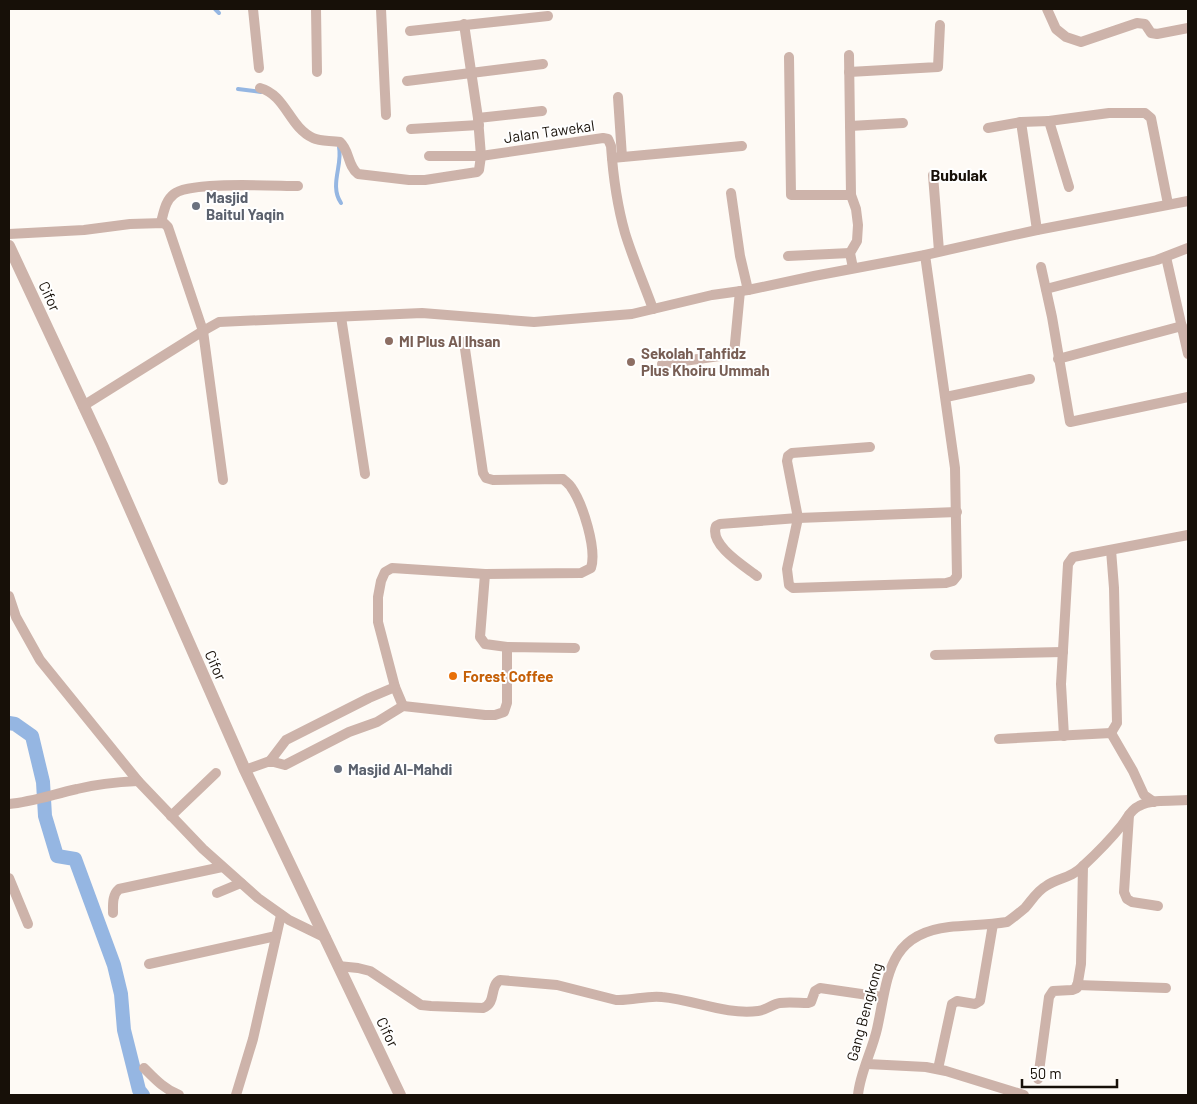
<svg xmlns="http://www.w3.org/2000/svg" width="1197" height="1104" viewBox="0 0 1197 1104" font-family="Barlow,sans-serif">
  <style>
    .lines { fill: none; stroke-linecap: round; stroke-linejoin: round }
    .stream { stroke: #95b6e2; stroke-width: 4 }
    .canal { stroke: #95b6e2; stroke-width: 14 }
    .minor { stroke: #cdb3aa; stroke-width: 10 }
    .tertiary { stroke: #cdb3aa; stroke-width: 12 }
    .worship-dot { fill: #6b7280; stroke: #fff; stroke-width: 2 }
    .education-dot { fill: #8d6e63; stroke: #fff; stroke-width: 2 }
    .food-dot { fill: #e8710a; stroke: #fff; stroke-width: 2 }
    .labels { text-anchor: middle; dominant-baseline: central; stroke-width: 4; stroke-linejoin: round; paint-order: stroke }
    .street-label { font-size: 15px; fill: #171008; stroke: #fff }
    .worship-label { font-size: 15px; font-weight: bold; fill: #5b616d; stroke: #fff; text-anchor: start }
    .education-label { font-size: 15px; font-weight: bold; fill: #785e54; stroke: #fff; text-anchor: start }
    .food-label { font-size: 15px; font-weight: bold; fill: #c56008; stroke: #fff; text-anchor: start }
    .neighbourhood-label { font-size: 16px; font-weight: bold; fill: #171008; stroke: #fff }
  </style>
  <rect width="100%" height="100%" fill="#fefaf5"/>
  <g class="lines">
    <g class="stream">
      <polyline points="215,9 219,13"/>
      <polyline points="238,89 261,92"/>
      <path d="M339 147C343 165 329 185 341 203"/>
    </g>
    <polyline class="canal" points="9,723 15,724 32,736 43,782 45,816 57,856 75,859 114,965 121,994 124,1030 139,1090 143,1095"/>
    <g class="minor">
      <polyline points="253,9 259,68"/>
      <polyline points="316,9 317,72"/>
      <polyline points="381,9 386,115"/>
      <polyline points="1047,9 1056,29 1066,37 1081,42 1137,23 1145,24 1151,33 1157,34 1188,28"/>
      <path d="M464 24 478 118 481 156 603 138 608 139 611 146C613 175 617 205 625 233 633 259 644 284 653 309"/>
      <polyline points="410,31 548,16"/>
      <polyline points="849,55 851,195 856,209 858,225 857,241 850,253 853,268"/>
      <polyline points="789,57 791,195 851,195"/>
      <polyline points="849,72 938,67 940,25"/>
      <polyline points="407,81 543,64"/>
      <path d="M260 88C286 95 289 127 313 138 321 142 331 140 340 142 350 151 347 165 358 174L409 180H425L477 172 479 170 481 156H429"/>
      <polyline points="618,97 622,157"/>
      <polyline points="478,118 542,111"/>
      <polyline points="1049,121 1109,113 1145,113 1151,118 1168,204"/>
      <polyline points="1021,122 1037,230"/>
      <polyline points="850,126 903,123"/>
      <polyline points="988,128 1021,122 1049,121 1069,187"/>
      <polyline points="411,129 479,125"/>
      <polyline points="612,158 742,146"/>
      <polyline points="933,175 939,251"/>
      <polyline points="731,193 740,256 748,290"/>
      <path d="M161 222C164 212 165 201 174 194 188 181 275 186 298 186"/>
      <polyline points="9,234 84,230 130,224 164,223 168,227 203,331 219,322 422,313 534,322 632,314 712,295 748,290 814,276 925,255 1037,230 1188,201"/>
      <polyline points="788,256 850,253"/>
      <polyline points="1166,257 1188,354"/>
      <polyline points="1041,267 1052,317 1070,422 1188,397"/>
      <polyline points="1046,289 1157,260 1188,248"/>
      <polyline points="341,317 365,474"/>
      <path d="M464 342 483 473 486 478 493 480 563 479C565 481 569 484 571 487 583 504 597 549 591 568L581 573 485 574"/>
      <polyline points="1058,359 1182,326"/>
      <polyline points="662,364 734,354 740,291"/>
      <polyline points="946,397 1030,379"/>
      <polyline points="83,406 203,331 223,480"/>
      <polyline points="870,447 792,453 788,456 787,461 798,518 787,569 789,585 793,588 946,583 953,581 957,576 955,468 925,255"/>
      <polyline points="1111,550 1114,588 1117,723 1111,733"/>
      <path d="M757 576C744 566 709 545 716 526L720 524 798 518 957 512"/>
      <polyline points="9,596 16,617 40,660 138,781 203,849 258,898 289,920 326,938"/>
      <polyline points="935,655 1063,652"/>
      <polyline points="403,706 395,687 378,622 378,597 381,581 385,572 392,568 485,574 480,637 485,644 507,647"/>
      <polyline points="1064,736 1061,684 1068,564 1073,557 1188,535"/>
      <polyline points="999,739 1111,733 1133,771 1144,795 1154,802"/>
      <polyline points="270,761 286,740 369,698 395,687"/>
      <polyline points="245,770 270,761 285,765 349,732 377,722 403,706 485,715 495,715 504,712 507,703 507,647 575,648"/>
      <path d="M9 804C32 802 54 794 77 789 97 784 117 782 138 781"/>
      <polyline points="1129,815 1124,892 1127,899 1132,902 1158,906"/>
      <polyline points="171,816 216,773"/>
      <polyline points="9,878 28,924"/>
      <polyline points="217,893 241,883"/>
      <path d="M113 913C113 905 112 895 119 889L222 867"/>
      <polyline points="149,964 276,936"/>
      <path d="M338 966 358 968 370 971 421 1005 431 1006 483 1008C497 1003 489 986 500 980L557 985 616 1000C632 1001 647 995 662 997 695 1000 725 1015 758 1011 766 1010 773 1004 780 1003 789 1002 799 1003 808 1003L811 1002 815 991 820 988 882 997"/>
      <polyline points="1077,985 1166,988"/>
      <polyline points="867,1064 926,1067 946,1071 1024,1095"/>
      <path d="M144 1068C155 1079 164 1089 179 1095"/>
      <polyline points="938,1069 952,1004 957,1001 975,1004 980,1001 993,924"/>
      <polyline points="1038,1079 1049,997 1053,991 1072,990 1077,988 1081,964 1083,866"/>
      <polyline points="236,1095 253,1039 281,915"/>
      <path d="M858 1095C860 1073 872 1051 877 1029 888 980 886 934 949 927 968 925 988 925 1007 922 1013 918 1019 913 1025 908 1032 900 1037 891 1046 886 1059 877 1070 879 1082 867 1096 854 1110 840 1122 825 1128 818 1130 810 1139 806 1152 799 1173 801 1188 800"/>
    </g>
    <polyline class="tertiary" points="9,246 102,445 245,770 400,1095"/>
  </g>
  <g class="worship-dot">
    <circle cx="196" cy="206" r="5"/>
    <circle cx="338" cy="769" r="5"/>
  </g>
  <g class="education-dot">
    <circle cx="389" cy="341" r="5"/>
    <circle cx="631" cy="362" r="5"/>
  </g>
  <circle class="food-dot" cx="453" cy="676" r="5"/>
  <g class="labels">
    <g class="street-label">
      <text transform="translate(549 131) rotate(-8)">Jalan Tawekal</text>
      <text transform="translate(50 296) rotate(65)">Cifor</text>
      <text transform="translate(216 665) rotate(66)">Cifor</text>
      <text transform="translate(864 1012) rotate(-75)">Gang Bengkong</text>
      <text transform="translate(388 1032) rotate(64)">Cifor</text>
    </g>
    <g class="worship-label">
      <text x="206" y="197">Masjid<tspan x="206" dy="17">Baitul Yaqin</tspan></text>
      <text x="348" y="769">Masjid Al-Mahdi</text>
    </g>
    <g class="education-label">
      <text x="399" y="341">MI Plus Al Ihsan</text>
      <text x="641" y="353">Sekolah Tahfidz<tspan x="641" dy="17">Plus Khoiru Ummah</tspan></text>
    </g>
    <g class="food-label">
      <text x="463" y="676">Forest Coffee</text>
    </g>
    <g class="neighbourhood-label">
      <text x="959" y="174">Bubulak</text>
    </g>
  </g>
  <rect width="1197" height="1104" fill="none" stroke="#171008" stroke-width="20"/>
  <path d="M1022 1079v8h95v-8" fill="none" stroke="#171008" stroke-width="2.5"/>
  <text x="1030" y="1079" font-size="15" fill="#171008" stroke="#ffffff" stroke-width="4" paint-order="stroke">50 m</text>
</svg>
